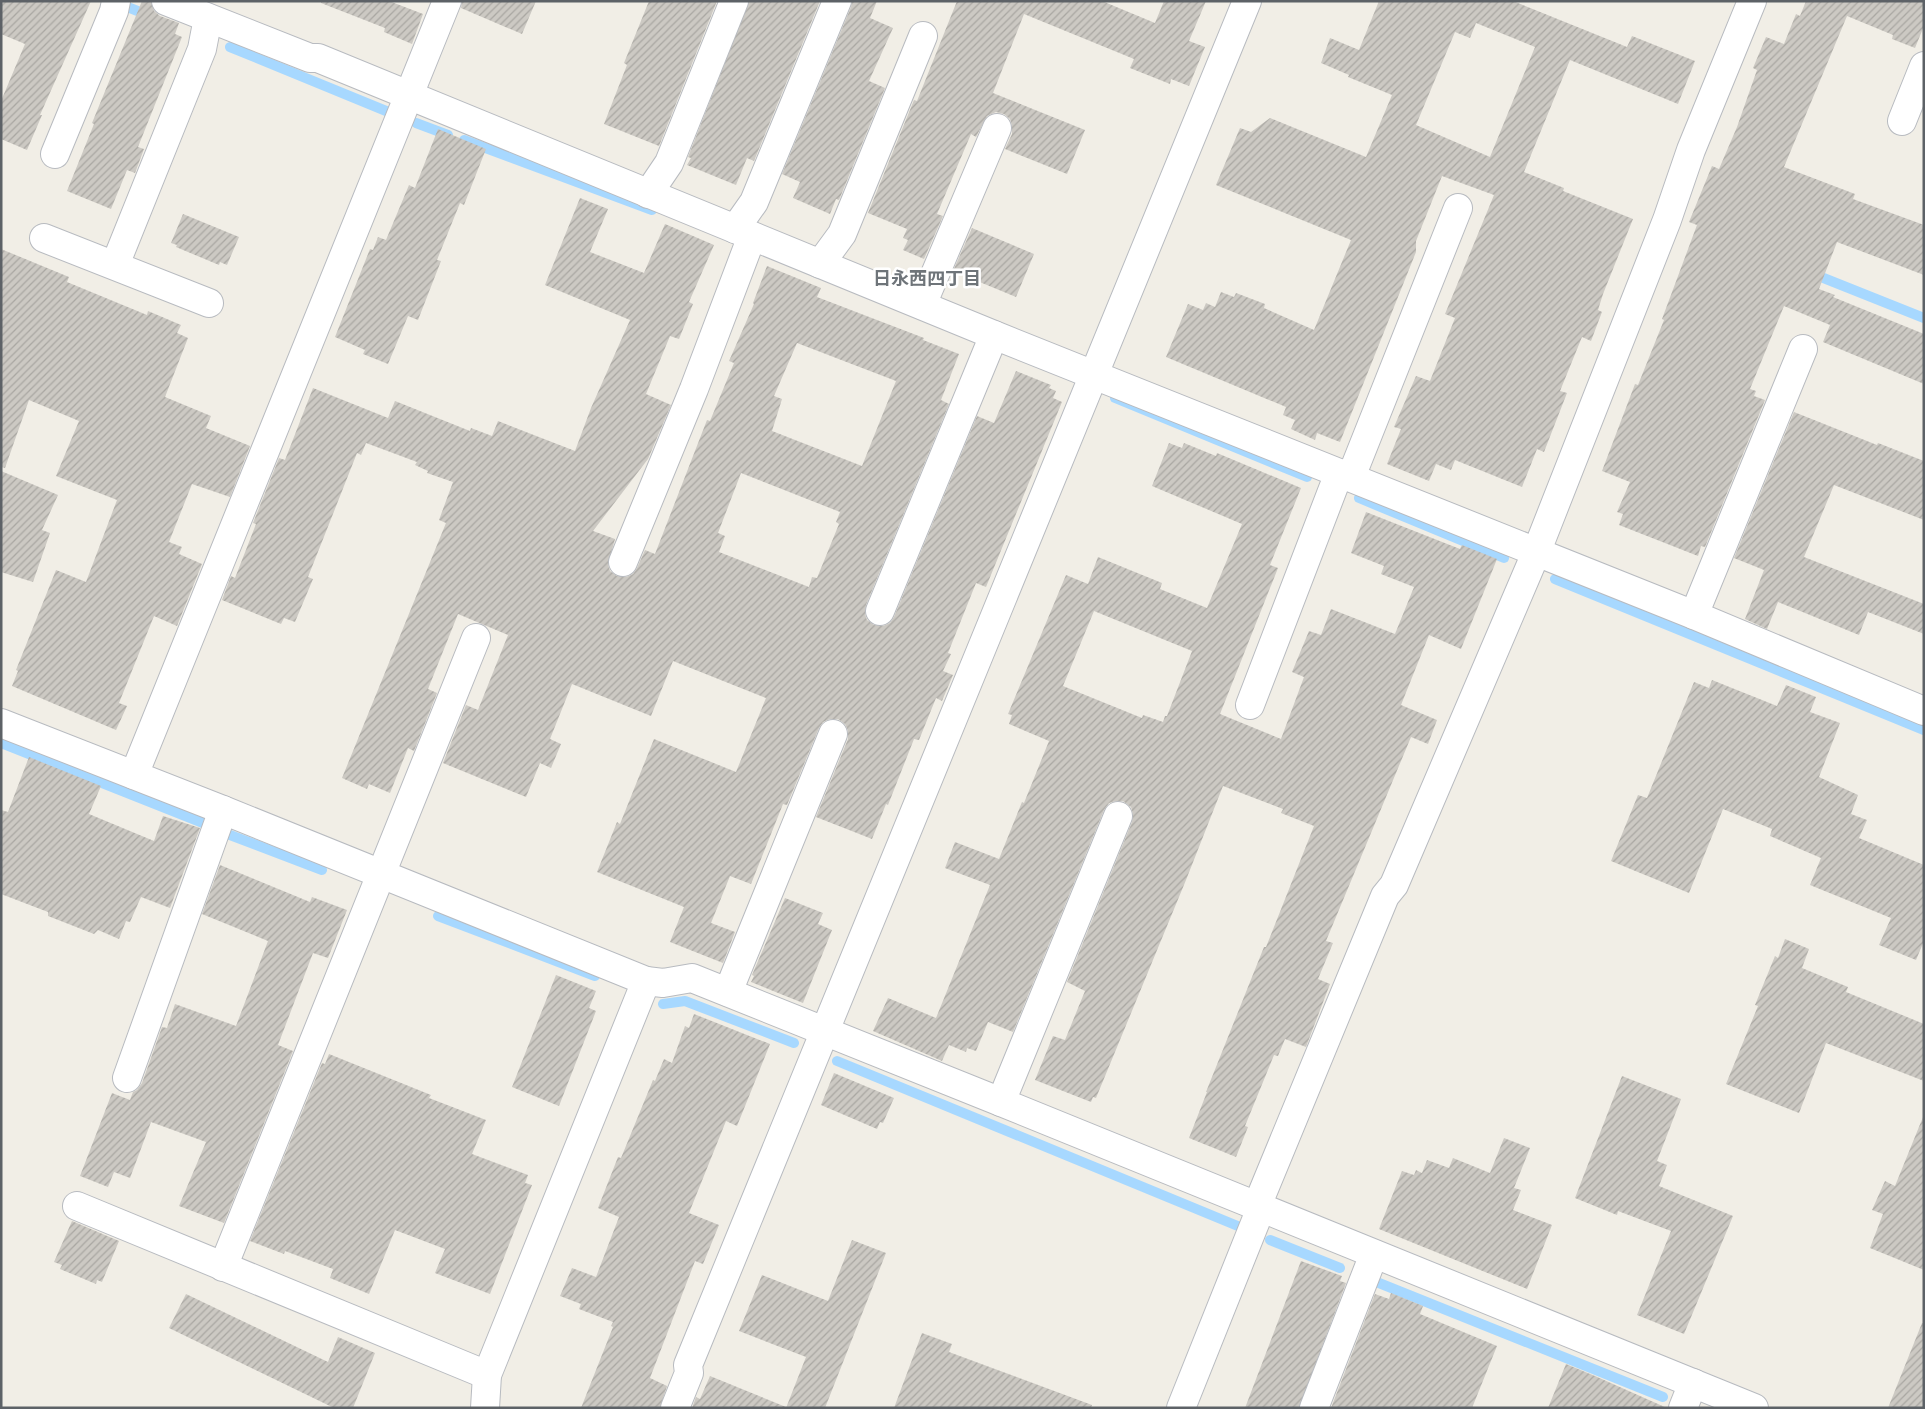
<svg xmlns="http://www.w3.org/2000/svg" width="1925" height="1409" viewBox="0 0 1925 1409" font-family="Cabin,'Noto Sans JP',sans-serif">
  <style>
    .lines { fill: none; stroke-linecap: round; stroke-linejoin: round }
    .stream { stroke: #a7d8ff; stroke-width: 10 }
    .building { fill: url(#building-hatch); fill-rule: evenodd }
    .minor-casing { stroke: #b8bbc0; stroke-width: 30 }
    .tertiary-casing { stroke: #b8bbc0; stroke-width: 30 }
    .minor { stroke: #fff; stroke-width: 28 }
    .tertiary { stroke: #fff; stroke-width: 28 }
    .labels { text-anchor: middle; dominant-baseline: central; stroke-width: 5; stroke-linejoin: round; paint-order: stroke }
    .neighbourhood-label { font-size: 18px; font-weight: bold; fill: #6e7479; stroke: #fff }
  </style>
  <defs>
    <pattern id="building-hatch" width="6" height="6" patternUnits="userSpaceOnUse" patternTransform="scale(1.25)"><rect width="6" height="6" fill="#ccc9c3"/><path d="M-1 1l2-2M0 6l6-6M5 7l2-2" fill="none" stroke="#a9a7a2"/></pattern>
  </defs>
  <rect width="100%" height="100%" fill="#f1eee6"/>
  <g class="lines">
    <g class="stream">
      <polyline points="125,6 150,16"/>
      <polyline points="230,47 391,113"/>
      <polyline points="416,123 448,135"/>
      <polyline points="464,140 652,210"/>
      <polyline points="1811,273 1924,318"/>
      <polyline points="1115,398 1307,477"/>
      <polyline points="1359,498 1504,558"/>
      <polyline points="1555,579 1924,730"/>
      <polyline points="1,743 203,823"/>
      <polyline points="230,835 322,870"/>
      <polyline points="438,916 595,976"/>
      <polyline points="663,1004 685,1001 794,1043"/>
      <polyline points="837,1061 1245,1229"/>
      <polyline points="1270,1240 1340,1268"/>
      <polyline points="1379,1283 1663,1397"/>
    </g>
  </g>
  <g class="building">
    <polygon points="1,1 91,1 40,115 42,115 27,150 1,139 1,101 25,44 1,34"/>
    <polygon points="142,1 151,1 154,11 160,16 179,23 175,34 182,37 138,147 144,149 135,173 127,170 111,209 67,191 94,124 92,123"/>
    <polygon points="321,1 389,1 423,14 412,44 384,32 385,28 321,3"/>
    <polygon points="462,1 536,1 522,34 461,8"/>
    <polygon points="649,1 717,1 659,146 604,124 627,65 624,63"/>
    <polygon points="749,1 820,1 754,161 747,158 736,185 687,165 691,158 688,157"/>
    <polygon points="852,1 877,1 870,18 893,28 869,81 885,88 839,200 836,199 830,214 793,198 800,182 782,174 851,7"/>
    <polygon points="957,1 1102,1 1155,23 1164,1 1206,1 1189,41 1205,47 1189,86 1171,79 1170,84 1130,68 1134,59 1024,14 993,93 1085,130 1067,174 1005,149 1012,134 1012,126 1010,119 1004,114 996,112 987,116 976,137 971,134 937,214 943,216 924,259 903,250 908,240 903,238 907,229 868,213 914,100 917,101"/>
    <path d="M1379 1H1513L1627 47 1632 36 1695 61 1678 104 1570 60 1524 172 1564 188 1563 191 1633 219 1603 294 1598 310 1602 312 1591 341 1582 337 1560 391 1567 393 1544 452 1537 449 1522 487 1455 460 1451 470 1436 464 1429 481 1387 464 1401 429 1394 427 1416 376 1430 381 1455 318 1445 314 1494 195 1442 176 1416 241V252L1340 442 1317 433 1315 440 1291 429 1295 420 1283 415 1286 407 1166 357 1188 304 1203 310 1206 303 1215 307 1221 292 1234 297 1236 293 1265 304 1264 308 1314 330 1351 240 1216 185 1240 128 1251 132 1270 118 1366 157 1392 95 1348 77 1349 75 1321 63 1330 38 1359 50ZM1476 23 1535 47 1490 157 1416 125 1455 32 1470 38Z"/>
    <polygon points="1806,1 1924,1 1924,26 1915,48 1892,39 1893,35 1847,16 1784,167 1855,194 1853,199 1924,225 1924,275 1837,242 1819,289 1835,295 1833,297 1924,334 1924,384 1823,342 1830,325 1784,306 1750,389 1756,391 1754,396 1765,400 1705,547 1701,546 1698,556 1619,525 1623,514 1617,512 1630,482 1602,471 1635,384 1638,385 1664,320 1662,319 1697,225 1689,222 1712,166 1719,169 1737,127 1757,70 1753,68 1766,37 1784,44 1796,14 1800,16"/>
    <polygon points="438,129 486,149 464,205 460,203 437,260 441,261 418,320 408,316 388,364 363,354 365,350 335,337 370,249 373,250 378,237 386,240 409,185 415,188"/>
    <path d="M580 198 608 209 590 252 644 273 665 224 714 245 689 302 693 304 679 339 670 336 646 394 671 405 648 459 593 531 615 539 608 564 610 571 617 576 626 577 633 574 637 568 645 550 655 554 707 420 710 421 734 363 729 361 754 304 753 303 767 266 821 288 817 297 924 338 923 340 959 354 941 400 949 404 866 605 865 614 867 620 874 625 883 626 890 623 894 617 977 416 994 423 1016 371 1051 385 1049 388 1056 391 1053 398 1062 402 986 587 976 583 948 653 951 654 943 671 953 675 942 701 936 698 919 740 914 739 888 805 886 804 872 839 816 817 848 739V731L845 724 838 719H830L823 722 819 728 787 805 783 804 751 884 730 876 711 923 735 932 723 963 670 942 684 907 597 872 617 822 620 824 654 739 736 772 766 698 673 661 651 716 572 684 550 739 561 744 551 768 540 763 526 797 443 763 466 705 478 710 508 635 458 614 428 689 437 693 414 751 408 748 390 793 369 784 367 789 342 778 446 523 439 520 453 482 427 473 428 471 415 465 417 462 366 443 361 455 357 453 331 519 308 577 313 579 295 622 284 618 281 624 222 600 231 576 235 578 256 524 253 523 279 458 285 460 313 388 388 418 395 401 470 431 471 428 492 436 498 421 575 451 591 408 630 320 545 285ZM797 343 896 381 862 466 772 431 782 399 774 396ZM741 473 840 512 836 522 839 524 817 578 812 577 809 587 719 552 725 536 718 533Z"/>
    <polygon points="183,214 239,237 227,265 220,262 219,265 176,247 177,245 171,243"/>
    <polygon points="972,228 1034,254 1016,297 953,271"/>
    <polygon points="1,249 69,277 67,282 147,315 148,311 181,325 177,333 188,338 165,397 211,416 206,428 250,446 230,497 192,484 169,542 182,547 179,554 202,564 177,626 154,616 119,703 127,706 116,730 12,686 18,671 16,670 56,570 86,582 117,500 56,476 79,421 29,400 5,468 1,467"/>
    <polygon points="1794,412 1877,445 1878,443 1924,461 1924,520 1834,485 1804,557 1924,604 1924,634 1868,612 1859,635 1778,602 1767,629 1745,619 1764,570 1734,558"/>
    <path d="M1169 443 1182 448 1184 443 1216 456 1217 453 1301 488 1270 565 1278 568 1220 714 1281 739 1304 677 1292 672 1309 631 1321 635 1331 609 1395 634 1414 587 1381 574 1384 566 1351 553 1366 512 1460 549 1462 545 1497 559 1461 649 1429 635 1401 705 1437 720 1428 744 1411 737 1326 941 1333 943 1318 979 1330 984 1306 1047 1285 1039 1278 1056 1274 1055 1245 1126 1248 1127 1236 1157 1189 1138 1207 1092H1206L1264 947H1266L1314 826 1281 813 1283 809 1223 786 1186 880 1096 1098 1093 1097 1091 1102 1035 1080 1053 1036 1065 1040 1085 991 1067 982 1132 822 1133 814 1131 807 1123 801H1116L1109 803 1104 810 1013 1032 988 1022 976 1051 967 1048 966 1052 949 1045 942 1061 873 1031 888 998 936 1018 990 885 945 868 955 842 999 859 1022 802 1024 803 1049 741 1009 724 1012 715 1008 714 1066 575 1088 584 1098 557 1162 583 1160 589 1207 608 1242 524 1152 486ZM1094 611 1192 651 1167 716H1165L1163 722 1143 715 1142 718 1063 686Z"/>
    <polygon points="1,471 58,495 42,530 50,533 33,582 1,572"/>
    <polygon points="1712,680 1777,706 1786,685 1816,697 1810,712 1840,723 1819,777 1858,795 1851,814 1867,820 1859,838 1924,865 1924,941 1916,960 1879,945 1891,918 1810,885 1821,858 1770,836 1772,829 1723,809 1689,893 1611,861 1638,795 1647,798 1694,682 1709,688"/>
    <polygon points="29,757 101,786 89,814 154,841 163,816 200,828 170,908 141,897 130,922 126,921 119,939 98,930 94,934 48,916 48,912 1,894 1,810 8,812"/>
    <polygon points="220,865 310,902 312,897 347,910 328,958 313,953 278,1045 293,1051 224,1223 179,1206 206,1142 151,1122 130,1178 114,1172 108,1187 80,1176 112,1093 130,1100 133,1092 137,1090 142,1083 162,1027 167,1028 175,1004 236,1026 268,941 202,914"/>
    <polygon points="785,898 823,913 818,924 832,930 803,1003 751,982 754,976 752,975"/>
    <polygon points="1785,939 1809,949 1802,968 1848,987 1846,992 1924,1024 1924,1081 1826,1043 1799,1113 1726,1084 1758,1006 1755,1005 1775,956 1778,958"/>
    <polygon points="556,975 596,991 589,1008 596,1011 559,1106 512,1087"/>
    <polygon points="694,1014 770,1044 737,1126 726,1121 689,1213 719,1225 703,1264 695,1261 650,1378 667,1386 660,1408 581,1408 613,1327 611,1326 613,1322 579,1309 581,1304 560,1296 572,1268 596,1277 619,1217 598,1208 618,1157 621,1158 653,1080 655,1081 664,1059 672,1063 685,1026 689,1028"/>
    <polygon points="329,1054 431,1095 429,1098 486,1120 472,1154 528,1175 525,1183 532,1185 490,1294 435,1273 445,1249 395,1230 369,1294 330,1278 333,1269 285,1251 284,1254 250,1241 322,1063 325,1064"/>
    <polygon points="834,1073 894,1098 883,1123 880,1122 877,1129 821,1105"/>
    <polygon points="1622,1076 1681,1099 1657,1161 1667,1165 1659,1186 1733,1216 1684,1334 1637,1315 1671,1231 1618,1211 1617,1215 1575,1198"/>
    <polygon points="1923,1117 1924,1117 1924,1270 1870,1248 1883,1214 1872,1210 1885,1181 1895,1186"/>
    <polygon points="1504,1138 1530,1148 1514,1188 1521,1190 1513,1210 1552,1225 1527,1289 1379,1229 1402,1171 1414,1175 1416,1170 1422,1173 1427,1160 1449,1168 1453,1158 1490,1173"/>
    <polygon points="72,1221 119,1241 102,1282 97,1280 96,1284 60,1269 62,1265 54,1262"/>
    <polygon points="852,1240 886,1253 825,1408 786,1408 806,1357 739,1331 762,1275 828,1301"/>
    <polygon points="1301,1261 1342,1276 1340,1281 1346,1283 1299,1408 1245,1408"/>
    <polygon points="1391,1293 1423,1306 1420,1314 1497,1346 1472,1408 1331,1408 1375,1294 1389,1299"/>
    <polygon points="186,1294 328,1362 338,1337 375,1353 353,1408 334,1408 169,1328"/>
    <polygon points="1922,1323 1924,1323 1924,1408 1888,1408"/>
    <polygon points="922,1333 952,1344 949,1352 1092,1405 1091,1408 894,1408"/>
    <polygon points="1566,1364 1595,1376 1667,1408 1548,1408"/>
    <polygon points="710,1376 786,1407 786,1408 692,1408 696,1397 700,1399"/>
  </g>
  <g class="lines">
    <g class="minor-casing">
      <g id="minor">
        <polyline points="166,1 310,58 318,58 994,335 1694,615 1924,711"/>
        <polyline points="1902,121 1924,66"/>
        <polyline points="55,154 114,11 116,1"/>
        <polyline points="648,194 669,163 734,1"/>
        <polyline points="735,229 754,202 837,1"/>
        <polyline points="44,238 209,303"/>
        <polyline points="820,264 842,234 923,36"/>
        <polyline points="115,265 202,49 208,18"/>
        <polyline points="922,305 997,128"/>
        <polyline points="1351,477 1458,208"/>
        <polyline points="623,562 694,389 752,236"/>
        <polyline points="880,611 994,335"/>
        <polyline points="1694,615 1803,349"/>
        <polyline points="1250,705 1339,473"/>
        <polyline points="134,775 447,1"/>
        <polyline points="646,981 663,983 692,978 1001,1102 1754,1408"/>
        <polyline points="728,992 833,734"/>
        <polyline points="127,1078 223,810"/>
        <polyline points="1001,1102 1118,816"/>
        <polyline points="77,1206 487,1375"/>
        <polyline points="1257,1206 1385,896 1394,885 1536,553 1667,220 1691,150 1752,1"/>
        <polyline points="223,1267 476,638"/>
        <polyline points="675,1408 689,1373 688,1365 1247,1"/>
        <polyline points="1181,1408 1261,1208"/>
        <polyline points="1314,1408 1374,1254"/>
        <polyline points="1683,1408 1693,1383"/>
      </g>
    </g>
    <g class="tertiary-casing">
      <polyline id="tertiary" points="1,723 223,810 646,981 487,1375 485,1408"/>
    </g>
    <use href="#minor" class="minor"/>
    <use href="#tertiary" class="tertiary"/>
  </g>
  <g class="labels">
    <g class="neighbourhood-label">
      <text x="927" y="279">日永西四丁目</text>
    </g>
  </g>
  <rect width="1925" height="1409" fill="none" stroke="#5d6267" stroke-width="5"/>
</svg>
